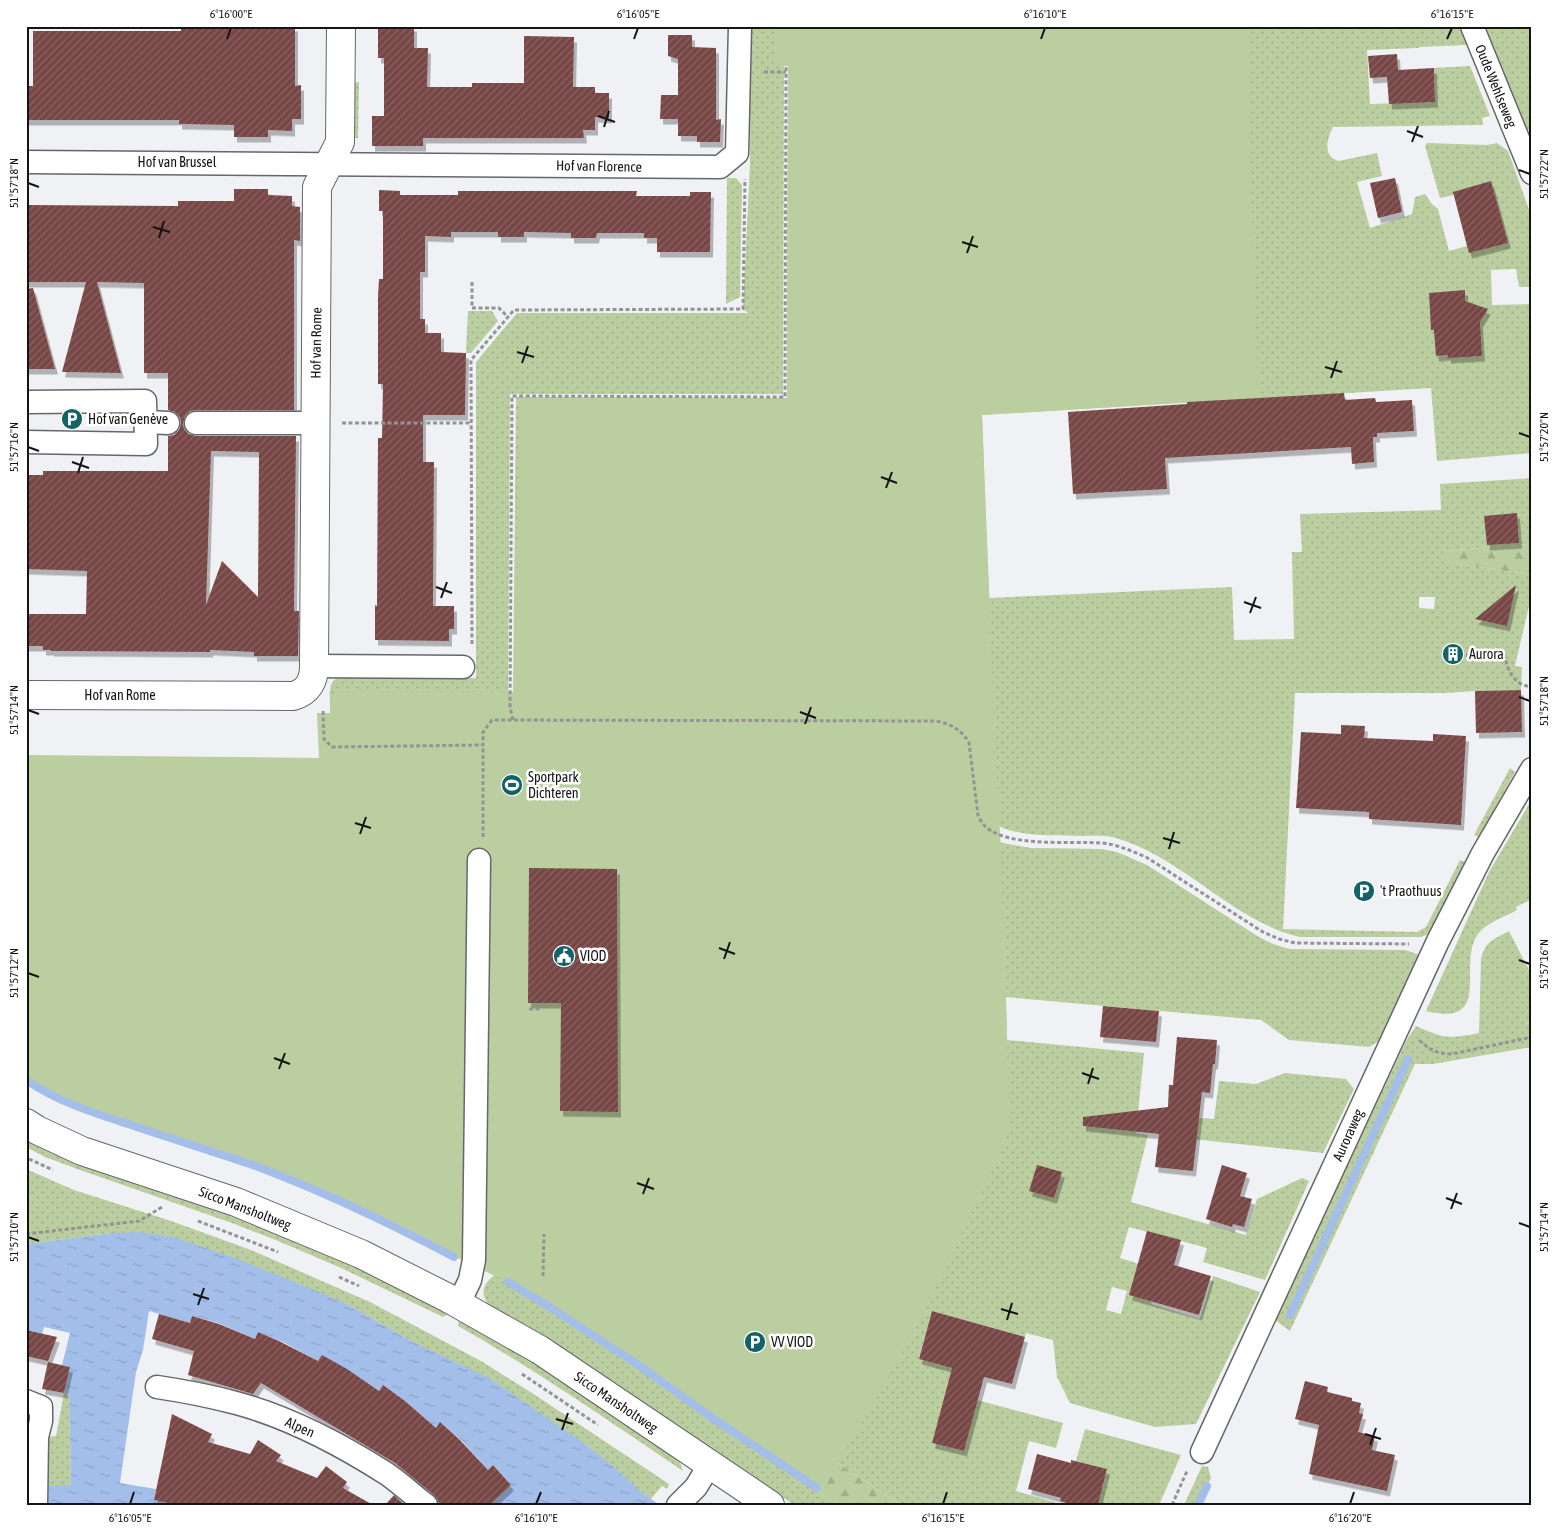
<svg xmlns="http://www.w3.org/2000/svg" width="1558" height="1531" viewBox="0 0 1558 1531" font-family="'Asap Condensed',sans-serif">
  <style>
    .grass { fill: url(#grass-dots); fill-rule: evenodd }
    .forest { fill: url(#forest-firs) }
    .pitch { fill: #bbcea0 }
    .water { fill: url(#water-ripples) }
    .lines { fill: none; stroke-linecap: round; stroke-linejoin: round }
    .stream { stroke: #a3bfe9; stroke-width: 8 }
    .building { fill: url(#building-hatch); fill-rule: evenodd; filter: url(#shadow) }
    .street-casing { stroke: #66676a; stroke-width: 25 }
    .secondary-casing { stroke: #66676a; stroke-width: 30 }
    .path { stroke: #949497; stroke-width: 3; stroke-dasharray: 4 2.5; stroke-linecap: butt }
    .street { stroke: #fff; stroke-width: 22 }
    .secondary { stroke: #fff; stroke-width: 28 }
    .ticks { fill: none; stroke: #141415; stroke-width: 2 }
    .labels { text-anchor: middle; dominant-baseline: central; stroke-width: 5; stroke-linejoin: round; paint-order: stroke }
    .street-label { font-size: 14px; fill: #141415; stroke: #fff }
    .poi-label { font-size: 14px; fill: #141415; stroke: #fff; text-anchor: start }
    .neatline { fill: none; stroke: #141415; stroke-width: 2 }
    .ticks-label { font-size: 12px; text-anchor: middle; fill: #141415 }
  </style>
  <defs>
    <pattern id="grass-dots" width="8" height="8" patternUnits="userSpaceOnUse" patternTransform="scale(1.25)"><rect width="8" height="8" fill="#bbcea0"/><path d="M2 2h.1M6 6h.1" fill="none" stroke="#a0b089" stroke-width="1.8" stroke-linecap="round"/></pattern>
    <pattern id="forest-firs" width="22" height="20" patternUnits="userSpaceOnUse" patternTransform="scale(1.25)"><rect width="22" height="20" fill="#bbcea0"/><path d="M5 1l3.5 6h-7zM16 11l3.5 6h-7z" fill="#a0b089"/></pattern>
    <pattern id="water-ripples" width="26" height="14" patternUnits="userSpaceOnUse" patternTransform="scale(1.25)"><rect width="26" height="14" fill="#a3bfe9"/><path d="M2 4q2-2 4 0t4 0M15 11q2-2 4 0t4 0" fill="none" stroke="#8ba3c7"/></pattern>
    <pattern id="building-hatch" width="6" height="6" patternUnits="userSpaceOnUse" patternTransform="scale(1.25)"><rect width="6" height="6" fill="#784745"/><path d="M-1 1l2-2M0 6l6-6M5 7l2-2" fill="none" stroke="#886362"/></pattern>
    <filter id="shadow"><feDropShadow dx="3" dy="5.5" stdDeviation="0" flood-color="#0004"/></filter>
  </defs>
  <rect width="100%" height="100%" fill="#f0f1f5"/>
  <g class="grass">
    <path d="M750 26H1459L1467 45 1420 47 1418 48 1367 50 1370 104 1435 102 1434 68 1470 66 1490 116 1482 118 1483 125 1333 127C1327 139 1322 157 1339 161L1377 153 1382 176 1357 182 1370 228 1412 214 1415 197 1425 194 1432 204 1438 209 1449 251 1467 246 1454 195 1440 198 1425 146 1427 143 1487 145 1497 143 1508 151 1532 218V287H1519L1516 269 1491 270 1492 305 1532 304V453L1437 461 1431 388 982 415 989 598 1232 587 1234 640 1294 639 1292 552H1302L1300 514 1441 510 1440 484 1532 478V544L1443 551 1444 562 1532 575V593L1515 666 1522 667 1521 690 1475 691 1445 693H1295L1283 929 1417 932 1426 927 1460 860 1465 862 1429 934 1421 937H1300C1234 922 1182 857 1116 838 1105 835 1093 836 1082 836 1052 835 1019 838 992 823L513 696 516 397 787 398 788 66H784L783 394H510L508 705 379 708 330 707C330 695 327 681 340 677L476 678V362L517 313H748L743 309 750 163ZM1419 597H1435L1434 609 1419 608Z"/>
    <polygon points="1483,26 1532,26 1532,133 1526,128"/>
    <polygon points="359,82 358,138 351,138 351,83"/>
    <polygon points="727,178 736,178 742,185 740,297 726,304"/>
    <polygon points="468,311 492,311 498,321 471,353 466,353"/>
    <polygon points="1510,768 1515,772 1479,837 1474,835"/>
    <path d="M1532 799V899L1516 907 1517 910C1505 917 1487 922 1478 934 1456 963 1495 1028 1426 1011L1489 872Z"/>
    <path d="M987 838 1003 843 1031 848 1102 849 1117 852 1147 865 1259 937 1273 944 1289 949 1405 950 1420 955 1378 1042 1369 1047 1289 1040 1261 1020 1006 997 1007 1040 1144 1053 1136 1133 1148 1135 1131 1202 1246 1235 1257 1199 1302 1178 1309 1181 1265 1280 1203 1262 1207 1248 1129 1227 1120 1258 1161 1271 1151 1304 1200 1319 1213 1276 1260 1292 1196 1424 1155 1427 1070 1403 1057 1377 1053 1340 1026 1333 1025 1337 932 1311 919 1358 952 1368 932 1443 964 1451 977 1400 1063 1423 1056 1448 1029 1441 1016 1491 1064 1505H901L838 1463 820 1493 837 1505H794L537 1333 491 1307C478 1294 483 1282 498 1273ZM1112 1287 1127 1291 1121 1314 1106 1310Z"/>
    <path d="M1509 931 1530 972 1532 971V1022L1524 1024 1532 1023V1047L1433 1064H1415L1290 1331 1275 1320 1406 1041 1416 1026C1445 1039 1448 1039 1479 1033L1481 960C1484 942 1494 939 1509 931Z"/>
    <polygon points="1285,1073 1346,1079 1354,1089 1323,1153 1173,1137 1176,1116 1214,1119 1219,1081 1256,1084"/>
    <polygon points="26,1140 39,1147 94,1169 237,1216 349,1263 449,1314 443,1317 339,1267 278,1241 232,1223 80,1170 45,1157 26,1147"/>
    <polygon points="26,1169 74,1190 171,1221 251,1250 370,1302 481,1361 529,1391 669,1484 667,1489 662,1486 651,1499 413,1342 347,1304 112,1233 26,1244"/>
    <path d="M459 1319C535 1360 605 1410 677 1458L681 1465 683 1471C609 1421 536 1370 458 1326Z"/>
    <polygon points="64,1393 69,1394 71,1486 44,1486 47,1437 56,1436"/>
    <polygon points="1085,1429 1181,1455 1159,1505 1098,1505 1107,1470 1076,1461"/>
    <polygon points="1202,1466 1208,1467 1211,1478 1198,1505 1184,1505"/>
  </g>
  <g class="forest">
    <polygon points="1532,544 1532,575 1443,562 1443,551"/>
    <polygon points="838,1463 901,1505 837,1505 820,1493"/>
  </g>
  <polygon class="pitch" points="776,26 1249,26 1252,214 1259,398 982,415 995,740 1001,851 1010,1126 998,1159 921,1318 880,1392 821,1491 548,1306 508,1282 322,1194 248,1164 84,1110 54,1097 26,1080 26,755 319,758 317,713 330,713 330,707 337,691 516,692 519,397 787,398 788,66 776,66"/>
  <polygon class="water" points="141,1232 173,1237 232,1257 285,1278 347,1304 413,1342 489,1378 581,1441 613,1466 642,1493 660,1505 490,1505 511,1485 493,1465 488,1470 461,1440 441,1423 436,1428 405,1401 383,1386 379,1391 322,1356 318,1361 283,1342 258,1332 255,1339 218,1323 192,1316 190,1323 149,1311 143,1350 136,1372 120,1483 156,1489 154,1500 177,1505 26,1505 46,1486 71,1485 69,1394 64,1393 70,1367 62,1365 70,1333 44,1327 42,1334 26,1330 26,1244 112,1233"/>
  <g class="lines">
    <g class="stream">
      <path d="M26 1080C58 1102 94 1113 131 1125 169 1138 208 1150 247 1163 316 1188 389 1223 454 1257"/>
      <polyline points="508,1282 548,1306 640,1366 711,1417 817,1488"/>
      <polyline points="1290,1315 1408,1059"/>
      <polyline points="1198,1505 1207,1486"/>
    </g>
  </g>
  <g class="building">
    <polygon points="181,26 295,26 295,86 301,85 301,119 292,119 292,131 268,130 268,137 234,137 234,125 179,124 179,120 26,120 26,86 33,86 33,31 181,31"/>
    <polygon points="378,26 414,26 414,48 428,48 427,87 472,87 472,83 524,83 524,36 574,37 573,87 595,87 595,93 609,93 609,118 595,117 595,130 583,130 584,138 423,138 423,146 372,146 372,116 384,116 384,58 378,58"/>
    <polygon points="668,35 692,35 692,47 716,48 716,120 721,119 720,142 697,142 697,136 678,136 678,119 660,119 661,95 678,95 678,59 668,56"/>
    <polygon points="1397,54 1398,70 1434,68 1435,102 1389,104 1387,77 1370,78 1368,56"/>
    <polygon points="1395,178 1402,212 1378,218 1370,183"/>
    <polygon points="1491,181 1508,243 1469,253 1453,192"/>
    <path d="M234 189H268V195L292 196V206L300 207V241L294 240V410H196L190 411 185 416 183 423 184 429 189 434 196 436H296L294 611H299L298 656H254V652L210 650V652L51 651V650H43V646H26V614H86L87 571 26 569V475H43V471H168V436L174 435 179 430 181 423 180 417 175 412 168 410V373H144V283L97 282 121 373 62 372 86 282H26V205L178 206V201H234ZM211 451 259 452 258 597 222 561 206 605Z"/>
    <polygon points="379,190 400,191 400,195 458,195 458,191 637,191 636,196 690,196 690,192 711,192 710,252 657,252 657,238 644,238 644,233 597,233 596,238 571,238 571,233 524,232 524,237 498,237 498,232 451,232 451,237 425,236 425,272 420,272 420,319 425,319 425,333 441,333 441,352 466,353 465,415 423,415 423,462 434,462 433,606 454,606 454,629 449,629 449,641 375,640 375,605 377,606 378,438 382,438 383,384 378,384 378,296 379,279 383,279 383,211 379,211"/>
    <polygon points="33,288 55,369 26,369 26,289"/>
    <polygon points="1465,290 1465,301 1488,309 1480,322 1482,356 1448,358 1448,355 1436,356 1434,330 1431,330 1429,293"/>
    <polygon points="1344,393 1345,400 1375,398 1376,402 1412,400 1414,431 1377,433 1377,437 1373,437 1374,462 1352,464 1351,447 1165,458 1167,489 1073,494 1068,412 1187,404 1187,402"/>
    <polygon points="1517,513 1519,543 1487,545 1484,516"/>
    <polygon points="1516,585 1507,626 1475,619"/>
    <polygon points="1521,690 1522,732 1476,733 1475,691"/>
    <polygon points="1341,725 1365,726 1364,738 1433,741 1433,734 1466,736 1461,825 1369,819 1369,812 1296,808 1301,732 1341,734"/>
    <polygon points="529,868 617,869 618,1112 560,1111 561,1003 528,1003"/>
    <polygon points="1103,1006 1159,1011 1156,1042 1100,1037"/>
    <polygon points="1177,1037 1217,1040 1215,1064 1213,1064 1210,1093 1202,1092 1193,1171 1155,1167 1159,1134 1083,1126 1083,1117 1168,1107 1169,1085 1173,1085"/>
    <polygon points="1037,1165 1062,1172 1054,1198 1029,1191"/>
    <polygon points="1222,1165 1247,1173 1240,1196 1252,1199 1244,1227 1233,1224 1232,1227 1206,1219"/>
    <polygon points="1147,1231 1181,1240 1174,1265 1211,1276 1199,1315 1129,1295"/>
    <polygon points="932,1311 1025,1337 1012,1384 984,1377 964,1451 932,1443 952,1368 919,1359"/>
    <polygon points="159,1314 190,1323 192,1316 219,1324 255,1339 258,1332 279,1341 318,1361 322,1355 347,1369 379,1391 383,1385 405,1401 436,1428 440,1422 459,1439 488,1470 493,1465 511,1485 490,1505 439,1505 438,1500 434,1495 395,1463 261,1383 253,1394 188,1375 194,1351 152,1339"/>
    <polygon points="26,1330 57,1337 48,1361 26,1356"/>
    <polygon points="48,1362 70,1367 64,1393 42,1389"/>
    <polygon points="1305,1381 1328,1387 1327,1392 1352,1398 1352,1401 1361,1403 1359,1413 1363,1414 1358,1432 1375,1436 1372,1450 1395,1455 1387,1491 1309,1474 1319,1425 1295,1419"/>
    <polygon points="172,1414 212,1434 208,1442 250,1454 258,1440 281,1455 276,1461 317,1478 326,1466 347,1482 343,1488 373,1505 177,1505 154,1500"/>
    <polygon points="1037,1454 1071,1463 1071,1460 1107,1469 1098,1505 1074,1505 1060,1501 1061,1498 1028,1489"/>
    <polygon points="394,1495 398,1499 405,1505 385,1505"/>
  </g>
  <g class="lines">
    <g class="street-casing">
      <g id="street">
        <polyline points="1472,26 1532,173"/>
        <polyline points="26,162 720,167 737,153 740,26"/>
        <polyline points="26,402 145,401 146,444 26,442"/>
        <polyline points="146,422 168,423"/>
        <polyline points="196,423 315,423"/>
        <polyline points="314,666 463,667"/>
        <polyline points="459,1303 470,1280 474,1260 479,860"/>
        <path d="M157 1387C184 1391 210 1396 236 1403 289 1417 340 1444 387 1474 400 1483 413 1495 426 1505"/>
        <polyline points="26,1401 41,1407 41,1421 37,1437 36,1505"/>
        <polyline points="1202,1452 1438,941 1483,853 1532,769"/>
        <polyline points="678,1505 696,1487 710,1464"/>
      </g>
    </g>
    <g class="secondary-casing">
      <g id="secondary">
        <path d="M26 695 293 696C308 692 314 681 314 666L317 187 340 142 341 26"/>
        <polyline points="26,1123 37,1130 82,1151 236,1202 361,1254 448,1298 540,1350 770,1505"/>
      </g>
    </g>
    <g class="path">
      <polyline points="764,72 786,72"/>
      <polyline points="472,282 472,308 499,308 508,317"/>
      <polyline points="342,423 472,423"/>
      <polyline points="472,644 471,360 514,310 743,309 745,179"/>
      <path d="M1504 654C1508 671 1513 685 1532 687"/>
      <polyline points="1466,655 1487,655 1505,659"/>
      <path d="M323 711 324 739 332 747 483 745V732L492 720 936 721C951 724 962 730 969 743L978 815C980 818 981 823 984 825 1005 848 1071 841 1101 843 1117 844 1131 851 1146 857L1263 932 1279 939 1295 943 1409 944"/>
      <polyline points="513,720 510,707 512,396 785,397 786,67"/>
      <polyline points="483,837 483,745"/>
      <polyline points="529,1009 542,1009"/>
      <path d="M1419 1040C1430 1050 1437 1054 1452 1054L1532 1037"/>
      <polyline points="29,1159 53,1170"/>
      <polyline points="198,1221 278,1252"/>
      <polyline points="26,1234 139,1221 162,1207"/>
      <polyline points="543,1276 544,1234"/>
      <polyline points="339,1277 359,1286"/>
      <polyline points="522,1374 598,1425"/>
      <polyline points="1172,1505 1187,1471"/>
    </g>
    <use href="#street" class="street"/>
    <use href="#secondary" class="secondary"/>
  </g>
  <path class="ticks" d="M227 39 231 28M634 39 638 28M1041 39 1045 28M1447 39 1452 28M598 116 615 122M604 127 609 111M1407 131 1423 137M1412 142 1418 126M1519 170 1530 174M28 183 39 187M153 227 170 232M159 238 164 221M962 242 978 247M967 253 973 236M517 352 534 357M522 363 528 346M1325 367 1342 372M1331 378 1337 361M1519 433 1530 437M28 447 39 451M72 462 89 468M78 473 83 457M881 477 897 483M886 488 892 472M436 587 452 593M441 598 447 582M1244 602 1261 608M1250 613 1256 597M1519 697 1530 701M28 710 39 714M800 712 816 718M805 724 811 707M355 823 371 828M360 834 366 817M1163 838 1180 843M1169 849 1174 832M719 948 735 954M724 959 730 942M1519 960 1530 964M28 973 39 977M274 1058 290 1064M279 1069 285 1053M1082 1073 1099 1079M1088 1084 1093 1068M637 1183 654 1189M643 1194 649 1178M1446 1198 1462 1204M1451 1209 1457 1193M1519 1223 1530 1227M28 1237 39 1241M193 1294 209 1299M198 1305 204 1288M1001 1309 1018 1314M1007 1320 1012 1303M556 1419 573 1424M562 1430 568 1413M1365 1434 1381 1439M1370 1445 1376 1428M130 1504 134 1492M536 1504 541 1492M943 1504 947 1492M1350 1504 1354 1492"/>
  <defs>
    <g id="parking-disc" transform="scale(1.125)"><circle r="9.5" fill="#126267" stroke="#fff"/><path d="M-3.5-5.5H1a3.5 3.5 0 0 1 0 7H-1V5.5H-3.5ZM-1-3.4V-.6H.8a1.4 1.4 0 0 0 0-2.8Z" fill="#fff"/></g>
    <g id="building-disc" transform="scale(1.125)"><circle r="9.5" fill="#126267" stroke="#fff"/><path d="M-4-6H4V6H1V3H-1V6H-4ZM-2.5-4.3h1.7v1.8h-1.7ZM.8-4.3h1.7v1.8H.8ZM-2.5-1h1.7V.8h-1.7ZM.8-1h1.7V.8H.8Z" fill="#fff"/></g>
    <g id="stadium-disc" transform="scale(1.125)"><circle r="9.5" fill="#126267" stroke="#fff"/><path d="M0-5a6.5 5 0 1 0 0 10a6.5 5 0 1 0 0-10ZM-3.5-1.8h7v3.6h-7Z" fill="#fff"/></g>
    <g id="civic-disc" transform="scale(1.125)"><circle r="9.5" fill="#126267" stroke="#fff"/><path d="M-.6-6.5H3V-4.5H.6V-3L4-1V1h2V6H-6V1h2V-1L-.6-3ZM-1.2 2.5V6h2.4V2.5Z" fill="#fff"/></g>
  </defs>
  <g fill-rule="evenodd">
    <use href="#parking-disc" x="72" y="419"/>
    <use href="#building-disc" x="1453" y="654"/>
    <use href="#stadium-disc" x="512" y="785"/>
    <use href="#parking-disc" x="1364" y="891"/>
    <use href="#civic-disc" x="564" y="956"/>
    <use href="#parking-disc" x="755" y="1342"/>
  </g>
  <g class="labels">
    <g class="street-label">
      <text transform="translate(1496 86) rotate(68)">Oude Wehlseweg</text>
      <text x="177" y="162">Hof van Brussel</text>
      <text transform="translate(599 166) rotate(1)">Hof van Florence</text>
      <text transform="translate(316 343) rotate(-89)">Hof van Rome</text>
      <text x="120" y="695">Hof van Rome</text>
      <text transform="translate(1348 1135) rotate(-66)">Auroraweg</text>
      <text transform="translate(245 1208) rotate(21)">Sicco Mansholtweg</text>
      <text transform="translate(616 1402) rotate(34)">Sicco Mansholtweg</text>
      <text transform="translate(300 1427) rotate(24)">Alpen</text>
    </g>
    <g class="poi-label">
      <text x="88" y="419">Hof van Genève</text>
      <text x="1469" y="654">Aurora</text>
      <text x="528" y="777">Sportpark<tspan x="528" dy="16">Dichteren</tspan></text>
      <text x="1380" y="891">'t Praothuus</text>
      <text x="580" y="956">VIOD</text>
      <text x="771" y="1342">VV VIOD</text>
    </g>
  </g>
  <rect width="1558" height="1531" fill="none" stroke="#ffffff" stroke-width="55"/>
  <rect x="28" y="28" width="1502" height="1476" class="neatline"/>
  <g class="ticks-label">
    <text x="231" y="18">6°16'00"E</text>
    <text x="638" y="18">6°16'05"E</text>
    <text x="1045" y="18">6°16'10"E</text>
    <text x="1452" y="18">6°16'15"E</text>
    <text transform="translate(1544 174) rotate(-90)" y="4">51°57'22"N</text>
    <text transform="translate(14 183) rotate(-90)" y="4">51°57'18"N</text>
    <text transform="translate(1544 437) rotate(-90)" y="4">51°57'20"N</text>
    <text transform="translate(14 447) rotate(-90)" y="4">51°57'16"N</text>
    <text transform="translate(1544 701) rotate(-90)" y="4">51°57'18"N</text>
    <text transform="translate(14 710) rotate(-90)" y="4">51°57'14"N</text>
    <text transform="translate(1544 964) rotate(-90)" y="4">51°57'16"N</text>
    <text transform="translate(14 973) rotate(-90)" y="4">51°57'12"N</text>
    <text transform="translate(1544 1227) rotate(-90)" y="4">51°57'14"N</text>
    <text transform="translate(14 1237) rotate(-90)" y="4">51°57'10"N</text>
    <text x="130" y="1522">6°16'05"E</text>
    <text x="536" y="1522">6°16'10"E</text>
    <text x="943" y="1522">6°16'15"E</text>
    <text x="1350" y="1522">6°16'20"E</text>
  </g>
</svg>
